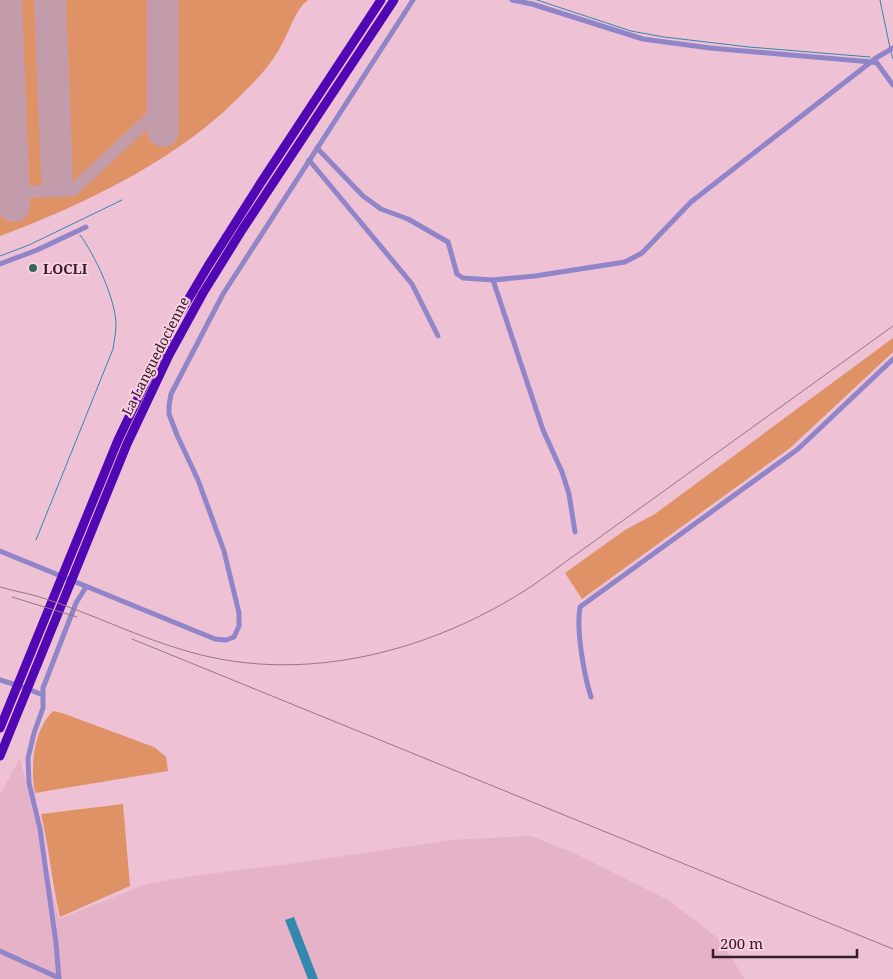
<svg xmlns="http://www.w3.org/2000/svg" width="893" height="979" viewBox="0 0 893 979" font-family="'Noto Serif',serif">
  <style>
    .built { fill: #e5b2c8 }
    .green { fill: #de9266 }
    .water { fill: #3388ad }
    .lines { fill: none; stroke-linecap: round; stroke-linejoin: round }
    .stream { stroke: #3388ad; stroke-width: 1 }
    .taxiway { stroke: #c39cac; stroke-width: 12 }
    .runway { stroke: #c39cac; stroke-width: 32 }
    .street { stroke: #9085c9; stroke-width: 5 }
    .highway { stroke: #5108b4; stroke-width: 9 }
    .rail { stroke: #977684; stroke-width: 1 }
    .poi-dot { fill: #2c6b58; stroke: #fccee2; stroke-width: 2 }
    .labels { text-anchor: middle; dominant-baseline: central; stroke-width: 4; stroke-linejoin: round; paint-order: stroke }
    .poi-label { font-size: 14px; font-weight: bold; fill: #312027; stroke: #fccee2; text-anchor: start }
    .street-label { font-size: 14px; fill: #312027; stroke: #fccee2 }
  </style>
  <rect width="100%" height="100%" fill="#efc1d5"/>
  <polygon class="built" points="20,758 59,919 146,884 192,876 289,864 452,840 531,836 578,855 668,900 719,939 745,979 0,979 0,795"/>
  <g class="green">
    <path d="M0 0H308C295 10 291 28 283 42 275 59 262 74 249 87 184 157 88 203 0 236Z"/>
    <polygon points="893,338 893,352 790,448 582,599 565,573 625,530 655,514"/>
    <path d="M53 711 62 713 154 747 166 757 168 771 35 793C30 767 33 731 53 711Z"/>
    <path d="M123 804 130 886 60 917C52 883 49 848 41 814Z"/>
  </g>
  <polygon class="water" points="294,917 318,979 308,979 285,920"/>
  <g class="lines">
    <g class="stream">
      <polyline points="537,0 631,31 664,37 749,47 870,57"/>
      <polyline points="880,0 890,48"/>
      <polyline points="891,52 893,59"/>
      <polyline points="0,256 29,245 122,200"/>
      <path d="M36 540 113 349C114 341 116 333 116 325 116 300 95 255 80 235"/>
    </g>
    <g class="taxiway">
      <polyline points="57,177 58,191"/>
      <polyline points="0,193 73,190 163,106"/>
    </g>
    <g class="runway">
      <polyline points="6,0 14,206"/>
      <polyline points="50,0 57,177"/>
      <polyline points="163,0 163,131"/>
    </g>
    <g class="street">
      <polyline points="512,0 532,4 643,39 710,48 872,62 877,63 893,85"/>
      <polyline points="317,148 363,196 381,209 408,219 448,242 457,274 463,278 493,280 535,276 625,262 642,253 691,202 876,58 893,48"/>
      <polyline points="309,160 412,284 438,336"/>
      <polyline points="0,264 37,250 86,227"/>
      <polyline points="493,280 543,430 562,472 569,494 575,532"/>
      <polyline points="0,551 215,639 226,640 234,637 239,626 239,613 224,551 198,480 177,435 169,414 169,406 171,394 223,294 413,0"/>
      <polyline points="0,680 20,686 43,695"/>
      <path d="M591 697C584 675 576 630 580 607L798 449 893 359"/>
      <polyline points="0,951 59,978"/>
      <polyline points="59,979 56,943 40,829 29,783 28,758 34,733 43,708 43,688 76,603 86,587"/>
    </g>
    <g class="highway">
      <polyline points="0,728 118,440 173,325 208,266 260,184 381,0"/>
      <polyline points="0,756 127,444 169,355 203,293 242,230 394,0"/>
    </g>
    <g class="rail">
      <path d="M0 587C13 591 27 593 40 597 91 613 139 638 190 652 306 685 433 651 532 586L893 326"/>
      <polyline points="12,597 77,617"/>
      <polyline points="132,639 893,949"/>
    </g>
  </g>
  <circle class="poi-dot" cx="33" cy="268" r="5"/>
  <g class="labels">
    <g class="poi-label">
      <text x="43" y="268">LOCLI</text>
    </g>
    <g class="street-label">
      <text transform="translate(155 356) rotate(-63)">La Languedocienne</text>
    </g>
  </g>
  <path d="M713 949v8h144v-8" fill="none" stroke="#312027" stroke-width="2.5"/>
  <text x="720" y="949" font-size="15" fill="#312027" stroke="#fccee2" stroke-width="4" paint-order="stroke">200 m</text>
</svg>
